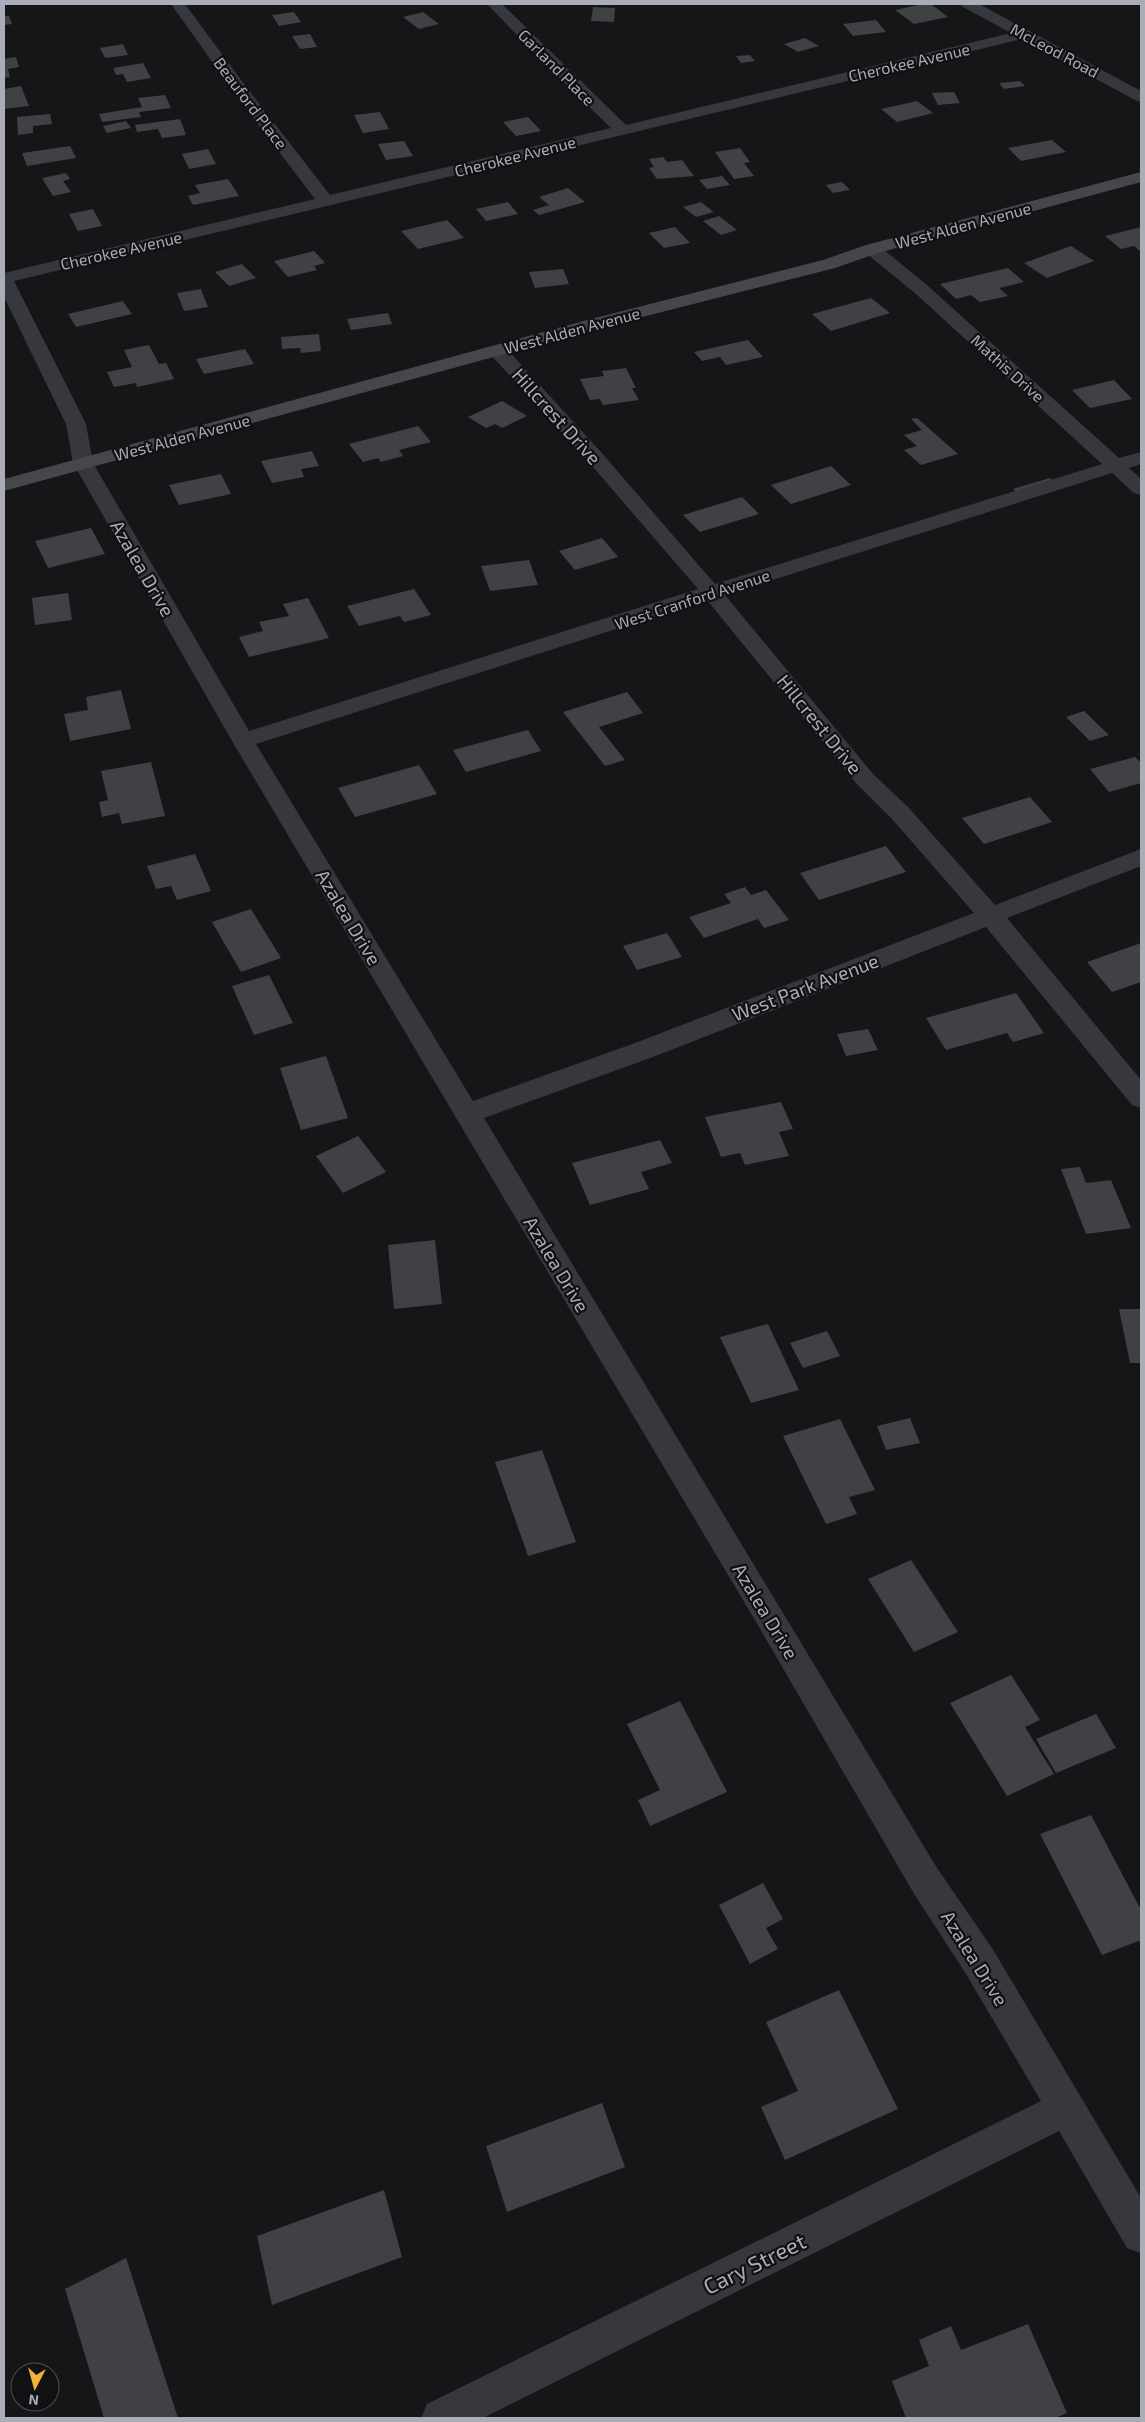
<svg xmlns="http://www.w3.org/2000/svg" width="1145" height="2422" viewBox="0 0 1145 2422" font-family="'Exo 2',sans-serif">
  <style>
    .building { fill: #404145 }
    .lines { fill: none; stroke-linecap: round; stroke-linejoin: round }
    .street { fill: #37383d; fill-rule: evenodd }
    .secondary { fill: #45474d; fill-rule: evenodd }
    .labels { text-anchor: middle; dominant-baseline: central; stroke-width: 4.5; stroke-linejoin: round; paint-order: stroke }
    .far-street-label { font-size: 16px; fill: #a8adb8; stroke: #111113 }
    .street-label { font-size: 19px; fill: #a8adb8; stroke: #111113 }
    .near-street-label { font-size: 22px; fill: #a8adb8; stroke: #111113 }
  </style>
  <rect width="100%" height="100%" fill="#161618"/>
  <g class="building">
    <polygon points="923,4 931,4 948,17 914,24 895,10"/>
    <polygon points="593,7 615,8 614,22 591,21"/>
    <polygon points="294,12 301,22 279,26 272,15"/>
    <polygon points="423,12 439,24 419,29 403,17"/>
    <polygon points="4,16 9,16 12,24 4,25"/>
    <polygon points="876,20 886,32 853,36 843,24"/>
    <polygon points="310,34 317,47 300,49 292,36"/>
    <polygon points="805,38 819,46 798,52 784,44"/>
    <polygon points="123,44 128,55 105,58 100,48"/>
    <polygon points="750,55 755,61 741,63 736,56"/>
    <polygon points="16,57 19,67 8,69 10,77 4,78 4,59"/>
    <polygon points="143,63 151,78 127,82 123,74 116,75 113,68"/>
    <polygon points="1020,81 1025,86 1004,89 999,83"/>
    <polygon points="21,86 29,106 4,109 4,89"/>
    <polygon points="954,92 960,103 938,105 932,93"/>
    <polygon points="165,95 171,108 139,112 141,117 102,122 99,114 142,107 138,98"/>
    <polygon points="917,101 933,113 897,122 881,109"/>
    <polygon points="380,112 389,129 363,133 354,115"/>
    <polygon points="50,114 52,124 33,126 33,133 18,135 17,117"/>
    <polygon points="528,117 541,131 516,136 503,122"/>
    <polygon points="180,119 186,135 162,138 158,129 137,132 135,125"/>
    <polygon points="126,121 131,128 107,133 103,126"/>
    <polygon points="1052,140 1066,152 1021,161 1008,148"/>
    <polygon points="404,141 413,156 386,160 378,144"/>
    <polygon points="70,146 76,158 27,166 22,153"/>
    <polygon points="740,148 750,162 744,163 754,176 734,179 715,152"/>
    <polygon points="208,149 216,164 189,169 182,154"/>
    <polygon points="663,157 667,162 682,160 694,176 657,179 649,168 654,167 649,159"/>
    <polygon points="66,173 70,179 63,181 71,192 53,196 42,178"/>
    <polygon points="722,176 730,185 707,189 699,180"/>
    <polygon points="228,179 239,196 193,205 188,196 200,193 195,185"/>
    <polygon points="842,182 850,190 833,193 826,185"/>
    <polygon points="568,188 585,202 539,215 533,210 549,205 539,197"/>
    <polygon points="508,202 518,214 486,221 476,209"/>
    <polygon points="701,202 714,212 696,217 683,207"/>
    <polygon points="93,209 102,226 78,231 69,214"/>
    <polygon points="719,216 737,230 721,235 703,221"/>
    <polygon points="447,220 464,238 418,249 401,231"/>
    <polygon points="675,227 690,243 664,248 649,233"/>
    <polygon points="1141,227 1141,252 1134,246 1121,249 1105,236"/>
    <polygon points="1071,246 1094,261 1047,278 1024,263"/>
    <polygon points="314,251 325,263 314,266 317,270 288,277 274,261"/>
    <polygon points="242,264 256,278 229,286 215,272"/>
    <polygon points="1008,268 1024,282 999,288 1008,296 980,302 971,295 956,299 940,284"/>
    <polygon points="563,269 569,284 535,288 529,272"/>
    <polygon points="201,289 208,307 184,311 177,293"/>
    <polygon points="871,298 890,313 831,331 812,314"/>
    <polygon points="123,301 132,314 76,327 68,314"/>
    <polygon points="388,313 392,324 351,330 347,319"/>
    <polygon points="319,334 321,351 301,353 300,348 282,349 281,337"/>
    <polygon points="748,340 763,357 726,365 720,357 702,361 694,352"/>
    <polygon points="149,345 159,364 166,363 174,379 137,387 136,383 114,387 107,372 132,367 124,350"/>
    <polygon points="245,349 254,364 204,374 196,359"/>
    <polygon points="626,368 636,388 632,388 639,400 603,405 600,399 590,400 580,379 604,376 602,371"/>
    <polygon points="1114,380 1132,399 1090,408 1072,390"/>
    <polygon points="502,401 527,416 502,428 495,424 486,428 468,417"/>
    <polygon points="917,418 958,454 921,465 904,450 917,446 904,435 922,430 911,419"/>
    <polygon points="418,426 431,442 399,450 403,456 381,462 378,458 363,462 349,444"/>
    <polygon points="312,451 319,466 301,469 304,477 272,483 261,461"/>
    <polygon points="831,466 851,485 791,504 771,485"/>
    <polygon points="221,474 231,494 179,505 169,485"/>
    <polygon points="1050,478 1061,488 1024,499 1013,489"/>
    <polygon points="742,497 759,514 700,532 683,515"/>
    <polygon points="91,528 105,554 48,568 35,541"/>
    <polygon points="602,538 618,557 575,570 559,551"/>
    <polygon points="529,560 538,585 490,591 481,566"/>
    <polygon points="414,589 431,615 404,622 400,616 359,626 347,606"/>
    <polygon points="68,593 72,620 35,625 32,598"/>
    <polygon points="308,598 329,638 249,657 239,637 263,631 259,622 289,616 283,604"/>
    <polygon points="121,690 131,729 70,741 64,714 88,710 86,697"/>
    <polygon points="627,692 643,713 599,727 625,760 605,766 563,712"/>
    <polygon points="1084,711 1109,735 1090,741 1066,717"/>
    <polygon points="528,730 541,751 466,772 453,750"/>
    <polygon points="1135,757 1141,763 1141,783 1109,792 1090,769"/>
    <polygon points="151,762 165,816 122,824 119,813 102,817 99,802 108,800 101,771"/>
    <polygon points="419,765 437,794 355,817 338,788"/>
    <polygon points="1030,797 1052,822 984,844 962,818"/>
    <polygon points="886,846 906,872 819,900 800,873"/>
    <polygon points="195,854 211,891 177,900 171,886 156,889 147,866"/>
    <polygon points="745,887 751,895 766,890 789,920 764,928 758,919 704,938 689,917 731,903 724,894"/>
    <polygon points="251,909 281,958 241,972 212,922"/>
    <polygon points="667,933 682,957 637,970 623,946"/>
    <polygon points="1141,943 1141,982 1112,992 1087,962"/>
    <polygon points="269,975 293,1023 254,1035 232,986"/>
    <polygon points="1016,993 1044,1033 1013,1042 1007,1033 946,1050 926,1018"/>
    <polygon points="868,1029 878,1050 846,1056 837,1034"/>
    <polygon points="326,1056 348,1118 301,1130 280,1068"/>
    <polygon points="781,1102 793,1129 779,1132 789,1156 745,1165 740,1153 721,1157 705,1117"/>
    <polygon points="358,1136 386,1172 343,1193 316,1156"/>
    <polygon points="660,1140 672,1163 641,1172 649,1189 590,1205 572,1163"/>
    <polygon points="1080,1167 1086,1183 1111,1180 1131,1228 1086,1234 1061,1169"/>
    <polygon points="435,1240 442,1304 394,1309 388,1245"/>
    <polygon points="1119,1309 1141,1309 1141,1363 1130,1363"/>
    <polygon points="768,1324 799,1390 751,1403 720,1337"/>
    <polygon points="827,1331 840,1356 803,1368 790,1343"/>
    <polygon points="910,1418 920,1443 886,1450 877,1426"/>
    <polygon points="840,1419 875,1490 849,1497 857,1514 826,1524 783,1436"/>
    <polygon points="542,1450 576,1542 528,1556 495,1462"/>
    <polygon points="911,1560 958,1632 914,1652 868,1579"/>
    <polygon points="1011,1675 1040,1720 1025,1727 1054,1774 1007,1796 950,1703"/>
    <polygon points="680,1701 727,1792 650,1826 638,1800 660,1790 627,1724"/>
    <polygon points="1096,1714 1116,1748 1056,1773 1036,1739"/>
    <polygon points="1091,1815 1141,1910 1141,1940 1102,1955 1040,1834"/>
    <polygon points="763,1883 783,1919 766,1928 778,1949 750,1964 719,1905"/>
    <polygon points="839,1990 898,2109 785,2160 761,2107 798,2091 766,2022"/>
    <polygon points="602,2103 625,2167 507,2212 486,2146"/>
    <polygon points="384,2190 402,2257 272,2305 257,2236"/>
    <polygon points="126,2258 178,2418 104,2418 65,2289"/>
    <polygon points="1028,2324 1067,2413 1055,2418 906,2418 892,2381 929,2366 919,2340 951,2326 961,2350"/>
  </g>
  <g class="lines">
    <path class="street" d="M171 4H185L247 88 330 195 611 128 545 64 487 4H502L626 125 1011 33 963 7 961 4H979L1141 91V102L1135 100 1022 39 14 281 86 424 93 463 249 731 698 589 587 460 491 355 489 351 491 347H505L601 452 715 584 1102 464 916 294 866 253 863 249 866 245H878L928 286 1119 458 1141 452V464L1129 468 1141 479V495L1134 493 1112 473 725 595 873 774 908 807 995 905 1141 849V866L1007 918 1141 1080V1108L1132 1105 986 927 653 1057 484 1118 937 1868 992 1948 1141 2198V2253L1127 2248 1059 2131 483 2418H421L427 2404 1041 2101 966 1974 913 1892 759 1627 232 741 73 463 66 424 4 297V273L315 199 235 94ZM707 600 857 784 892 819 974 913 635 1043 473 1101 256 744Z"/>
    <polygon class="secondary" points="1141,172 1141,182 878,253 835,268 603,327 4,491 4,479 591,319 823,260 866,245"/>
  </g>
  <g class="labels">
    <g class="far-street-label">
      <text transform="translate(1055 50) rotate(28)">McLeod Road</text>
      <text transform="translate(909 62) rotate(-13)">Cherokee Avenue</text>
      <text transform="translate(557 67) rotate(45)">Garland Place</text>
      <text transform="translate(251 103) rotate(53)">Beauford Place</text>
      <text transform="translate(515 156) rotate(-14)">Cherokee Avenue</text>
      <text transform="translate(963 225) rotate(-15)">West Alden Avenue</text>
      <text transform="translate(121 250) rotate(-13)">Cherokee Avenue</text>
      <text transform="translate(572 330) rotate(-15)">West Alden Avenue</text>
      <text transform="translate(1008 368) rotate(42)">Mathis Drive</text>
      <text transform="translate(182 437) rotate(-15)">West Alden Avenue</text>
      <text transform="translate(692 599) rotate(-18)">West Cranford Avenue</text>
    </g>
    <g class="street-label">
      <text transform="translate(557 416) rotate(48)">Hillcrest Drive</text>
      <text transform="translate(143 568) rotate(60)">Azalea Drive</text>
      <text transform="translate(820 724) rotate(51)">Hillcrest Drive</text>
      <text transform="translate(349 917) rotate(59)">Azalea Drive</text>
      <text transform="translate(805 987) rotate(-21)">West Park Avenue</text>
      <text transform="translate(557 1264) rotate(59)">Azalea Drive</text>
      <text transform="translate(766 1611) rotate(59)">Azalea Drive</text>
      <text transform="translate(975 1958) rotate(58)">Azalea Drive</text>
    </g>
    <g class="near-street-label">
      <text transform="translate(754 2263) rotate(-26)">Cary Street</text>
    </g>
  </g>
  <rect width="1145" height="2422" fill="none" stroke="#a8adb8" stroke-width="10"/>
  <g transform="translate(35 2387) rotate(186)"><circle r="24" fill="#111113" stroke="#4d4f55"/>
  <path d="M0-4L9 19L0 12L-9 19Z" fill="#f2b134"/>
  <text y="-8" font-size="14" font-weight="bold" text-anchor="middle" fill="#a8adb8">N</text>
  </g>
</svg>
